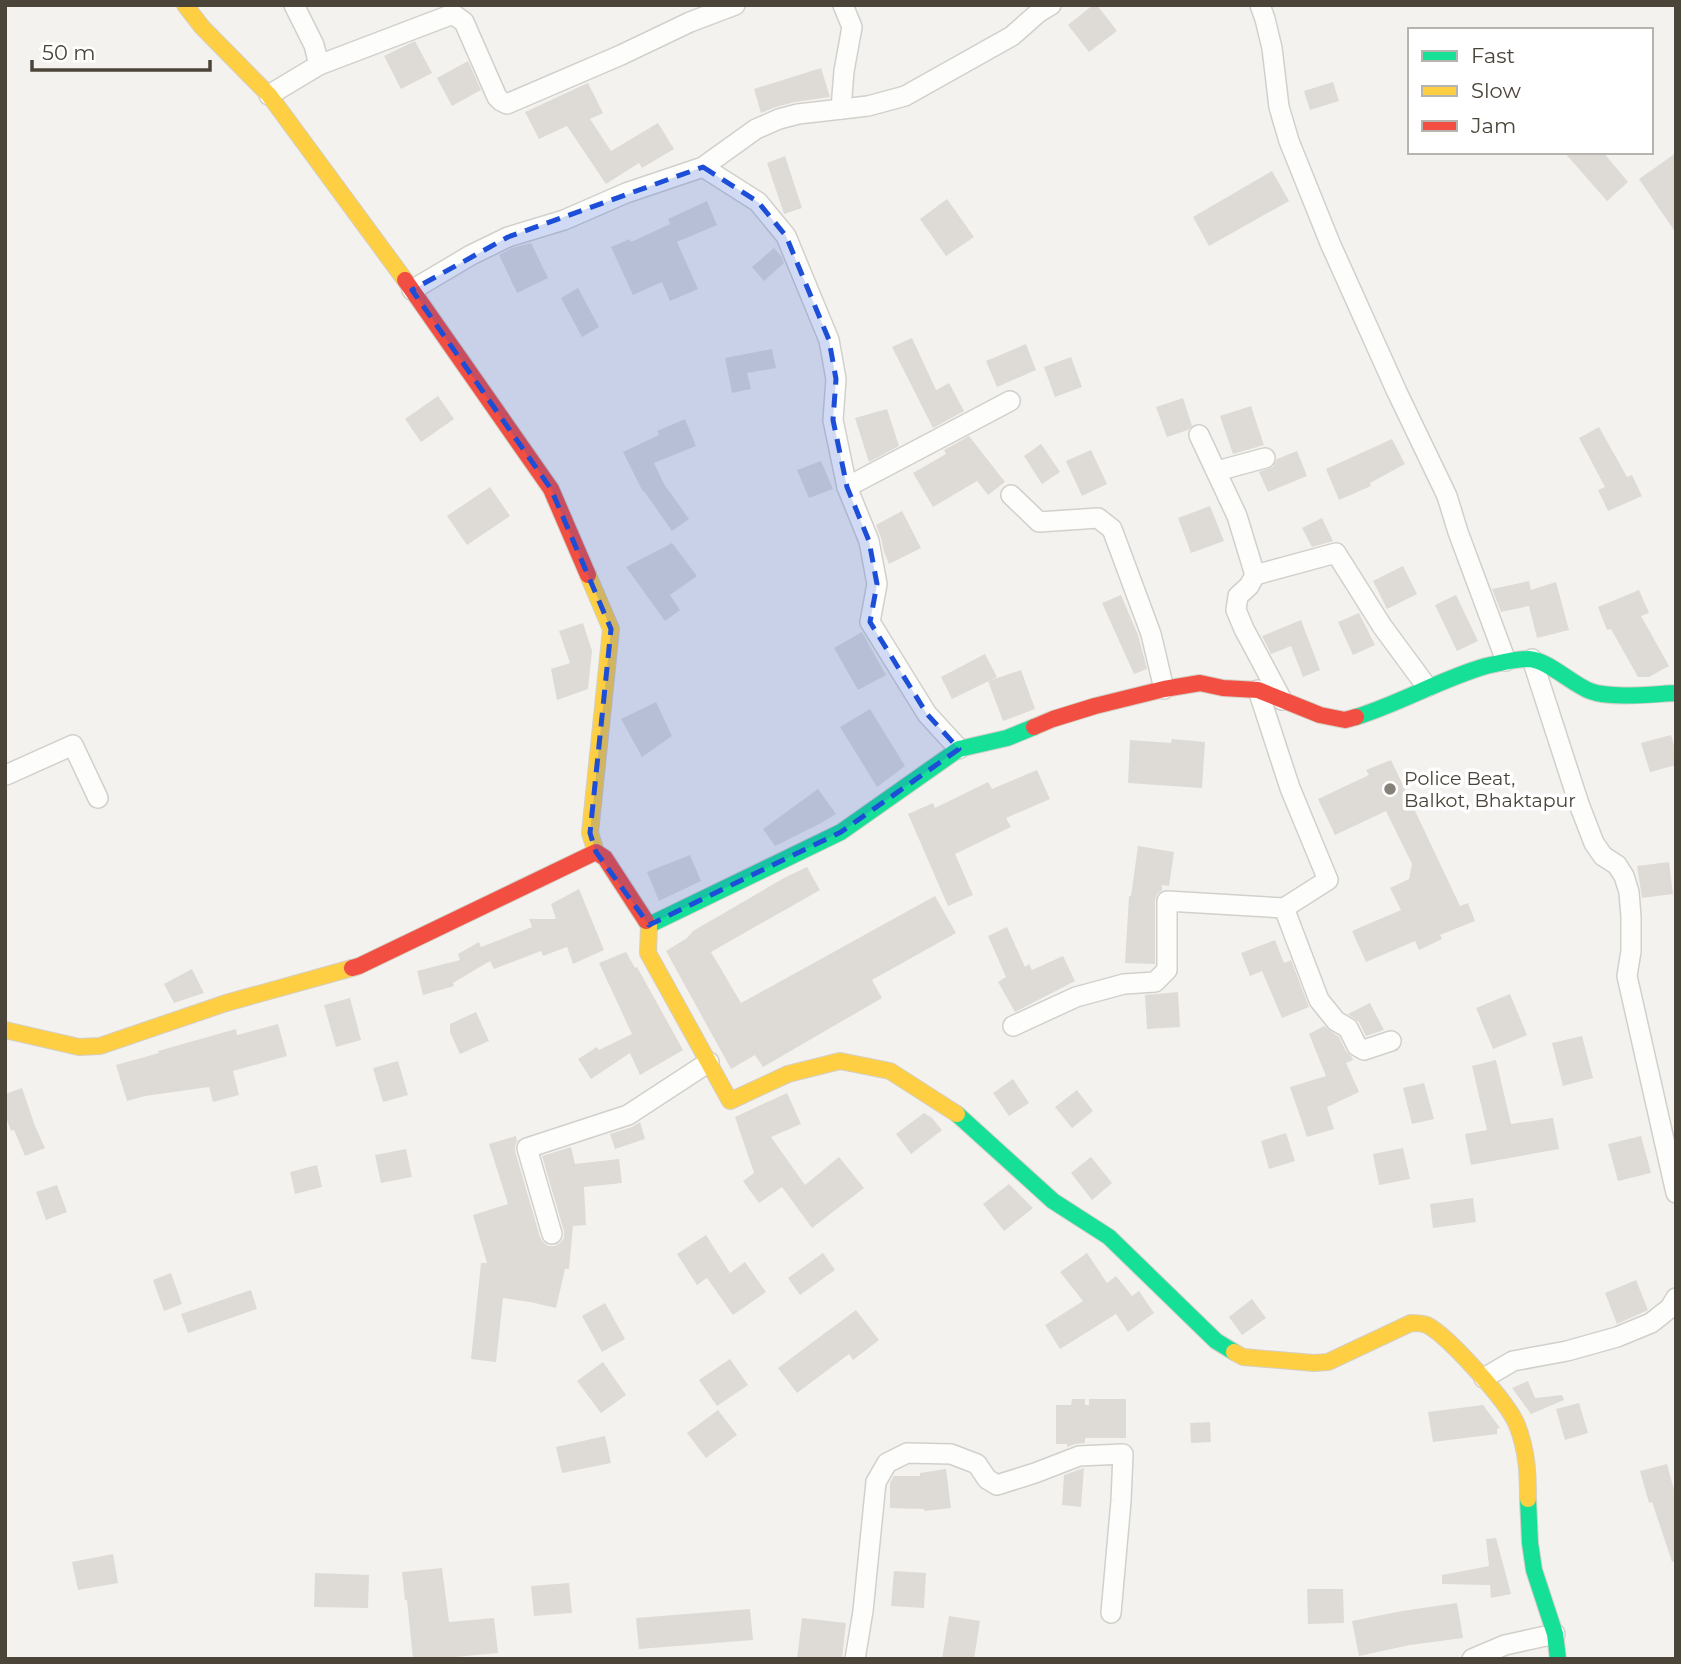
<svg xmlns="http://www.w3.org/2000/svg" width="1681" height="1664" viewBox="0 0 1681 1664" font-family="Montserrat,sans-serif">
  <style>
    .building { fill: #dedbd6 }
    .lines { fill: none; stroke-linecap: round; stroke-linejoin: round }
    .street-casing { stroke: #d2d0cb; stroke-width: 22 }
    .fast-casing { stroke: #d3cfc5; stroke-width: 18 }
    .slow-casing { stroke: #d3cfc5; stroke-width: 18 }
    .jam-casing { stroke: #d3cfc5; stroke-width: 18 }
    .street { stroke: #fdfdfc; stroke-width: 19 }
    .fast { stroke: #16e098; stroke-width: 16 }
    .slow { stroke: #ffcf43; stroke-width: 16 }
    .jam { stroke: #f24e42; stroke-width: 16 }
    .marked { fill: #1d4ed8; fill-opacity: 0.2; stroke: #1d4ed8; stroke-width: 5; stroke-dasharray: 14 9; stroke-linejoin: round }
    .poi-dot { fill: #868178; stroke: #fff; stroke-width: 2.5 }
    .labels { text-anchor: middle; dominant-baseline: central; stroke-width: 7; stroke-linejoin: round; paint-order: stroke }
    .poi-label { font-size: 19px; fill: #4b4439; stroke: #fff; text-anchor: start }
  </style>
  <rect width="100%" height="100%" fill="#f4f2ee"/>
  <g class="building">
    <polygon points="1093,5 1097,5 1117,31 1089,52 1068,25"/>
    <polygon points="415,41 432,73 401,89 384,56"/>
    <polygon points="468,61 481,90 452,106 437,78"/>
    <polygon points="821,68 830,97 795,102 776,107 761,113 754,89"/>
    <polygon points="1333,82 1339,101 1310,110 1304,91"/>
    <polygon points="588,83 603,113 590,119 611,151 658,123 674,149 642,168 639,163 606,184 567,126 539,139 525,112"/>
    <polygon points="1564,152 1603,152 1628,182 1607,201"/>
    <polygon points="1676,153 1676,233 1639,179"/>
    <polygon points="785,156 802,208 784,214 767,163"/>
    <polygon points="1272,171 1289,201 1209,246 1193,217"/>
    <polygon points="947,199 974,237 946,256 920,219"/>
    <polygon points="707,201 717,225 677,242 698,289 670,301 662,282 633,295 611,247 630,239 631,242 670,224 668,219"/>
    <polygon points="531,243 548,278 517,293 499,255 512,248"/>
    <polygon points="774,248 781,256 784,263 764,281 752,267"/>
    <polygon points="578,288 599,327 582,337 561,298"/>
    <polygon points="912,338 936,390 949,383 964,411 933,428 892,347"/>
    <polygon points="1026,344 1036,370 997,387 986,361"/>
    <polygon points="772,349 776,368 747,373 751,389 732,393 725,358"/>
    <polygon points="1071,357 1082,387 1055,397 1044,367"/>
    <polygon points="438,396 454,419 421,442 405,419"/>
    <polygon points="1183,398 1192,426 1188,430 1167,437 1156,407"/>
    <polygon points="1251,406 1264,445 1233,454 1220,416"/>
    <polygon points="887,409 899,446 869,462 855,418"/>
    <polygon points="685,419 696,446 654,463 664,484 689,519 672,531 644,491 643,492 623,452 659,435 657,431"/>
    <polygon points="1599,427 1627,477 1632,475 1642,496 1608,511 1598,490 1605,487 1579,438"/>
    <polygon points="969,436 1005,482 988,495 977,481 933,507 913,473 946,454 944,450"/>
    <polygon points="1392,439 1405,464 1370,483 1371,486 1339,500 1326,469"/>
    <polygon points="1041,444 1060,472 1042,484 1024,456"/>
    <polygon points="1091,450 1107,484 1082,496 1066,461"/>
    <polygon points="1297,451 1307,476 1268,492 1259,472 1273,467 1277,459"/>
    <polygon points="821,461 833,489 809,498 797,470"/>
    <polygon points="490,487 510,516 467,545 447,516"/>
    <polygon points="1210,506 1224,541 1191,553 1178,518"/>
    <polygon points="902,511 921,548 889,564 884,552 881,538 876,525"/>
    <polygon points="1322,518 1333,541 1312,547 1302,528"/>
    <polygon points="672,543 697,576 670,595 680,610 665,621 626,567"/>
    <polygon points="1403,566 1417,594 1387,609 1373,581"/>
    <polygon points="1529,581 1531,590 1556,582 1569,630 1537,638 1529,606 1501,612 1492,589"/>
    <polygon points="1639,590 1649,613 1641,616 1669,666 1649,677 1638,677 1611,629 1607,630 1598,607"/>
    <polygon points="1121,595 1138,635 1147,669 1134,674 1102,603"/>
    <polygon points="1456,595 1478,641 1457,651 1435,605"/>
    <polygon points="1359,613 1375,645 1353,655 1338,622"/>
    <polygon points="1301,620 1320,670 1303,677 1291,646 1271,654 1262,636"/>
    <polygon points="583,623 592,651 588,689 557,700 551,669 570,663 559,631"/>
    <polygon points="862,632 886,675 858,690 834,648"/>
    <polygon points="985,654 997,677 952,699 941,677"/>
    <polygon points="1021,670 1035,709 1003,721 988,681"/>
    <polygon points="656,702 672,736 642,757 621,719"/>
    <polygon points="870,709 905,766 877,787 840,727"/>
    <polygon points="1671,735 1676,752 1676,765 1650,772 1641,743"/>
    <polygon points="1172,739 1205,742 1202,788 1128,783 1130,740 1171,743"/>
    <polygon points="1391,760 1460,906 1468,903 1475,921 1440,935 1442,939 1419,950 1415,941 1366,962 1352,931 1401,910 1390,888 1409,879 1412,864 1386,811 1335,835 1318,799 1369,775 1366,770"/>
    <polygon points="1037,770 1050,799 1006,818 1011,827 955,854 973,895 948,906 908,814 933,803 935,808 988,782 992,789"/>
    <polygon points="818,789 836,814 821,823 775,846 763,829"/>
    <polygon points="1138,846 1174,852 1169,886 1162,885 1162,890 1157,894 1155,900 1155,964 1125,963 1129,896 1131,896"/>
    <polygon points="690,855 701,881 659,901 647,872"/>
    <polygon points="1669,862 1673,894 1642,898 1637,866"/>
    <polygon points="807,867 820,890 711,952 741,1003 935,896 956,933 872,980 882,998 763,1067 755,1055 731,1069 666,951 687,938 693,931 784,878"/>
    <polygon points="579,889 604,950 573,964 567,947 543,956 541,951 494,969 490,961 453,983 454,986 423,995 417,971 460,960 458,954 479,942 481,947 532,927 529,919 556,919 551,904"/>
    <polygon points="1007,927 1025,967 1029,964 1032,970 1063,956 1075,981 1015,1012 998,982 1006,977 988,936"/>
    <polygon points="1275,940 1284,963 1291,960 1309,1007 1282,1018 1262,971 1250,976 1241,953"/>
    <polygon points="626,952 635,968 637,967 683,1050 640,1075 630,1053 591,1079 578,1059 597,1047 599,1050 632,1034 599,963"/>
    <polygon points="192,969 204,993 174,1003 164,984"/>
    <polygon points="1178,992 1180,1027 1147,1029 1145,995"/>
    <polygon points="1510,994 1527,1035 1493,1049 1476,1008"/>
    <polygon points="350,998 361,1040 336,1047 324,1005"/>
    <polygon points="1370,1003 1384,1030 1366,1036 1359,1022 1348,1014"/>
    <polygon points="476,1012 489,1041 460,1054 450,1032 450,1024"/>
    <polygon points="278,1024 287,1056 233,1071 239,1095 213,1102 209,1087 145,1096 127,1101 116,1065 159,1053 158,1051 236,1029 237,1035"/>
    <polygon points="1324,1026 1339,1037 1346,1051 1352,1057 1353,1060 1346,1063 1359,1092 1327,1107 1334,1129 1307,1137 1290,1087 1326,1076 1309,1034"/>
    <polygon points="1582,1036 1593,1078 1563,1086 1552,1043"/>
    <polygon points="1496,1060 1511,1124 1553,1118 1559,1149 1471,1165 1465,1134 1487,1130 1472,1066"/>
    <polygon points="398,1061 408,1095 383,1102 373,1068"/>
    <polygon points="1013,1079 1029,1103 1009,1116 993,1093"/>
    <polygon points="1424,1083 1434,1119 1412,1124 1403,1088"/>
    <polygon points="22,1088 35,1126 45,1148 25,1156 14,1130 11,1131 5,1114 5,1094"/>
    <polygon points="1077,1090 1093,1111 1072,1128 1055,1107"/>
    <polygon points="787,1093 801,1124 771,1137 805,1185 839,1157 864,1188 812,1228 782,1187 759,1203 743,1181 754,1173 735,1117"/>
    <polygon points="924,1113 932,1118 942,1130 911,1154 896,1134"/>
    <polygon points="640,1122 645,1139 615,1149 610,1134 632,1127"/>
    <polygon points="1286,1133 1295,1161 1269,1169 1261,1141"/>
    <polygon points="516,1136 517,1141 515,1146 515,1151 540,1237 543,1242 548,1246 555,1246 560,1243 564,1238 564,1231 542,1156 571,1147 575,1164 619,1159 622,1183 584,1187 586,1225 573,1226 569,1269 565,1269 556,1308 530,1302 503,1298 496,1362 471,1359 481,1263 487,1263 473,1215 508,1204 489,1144"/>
    <polygon points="1641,1136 1651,1173 1618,1181 1608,1144"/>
    <polygon points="1403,1148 1410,1179 1379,1185 1373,1154"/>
    <polygon points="406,1149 412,1177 381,1183 375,1155"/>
    <polygon points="1091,1157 1112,1183 1092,1200 1071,1173"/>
    <polygon points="317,1165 322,1187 295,1194 290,1172"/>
    <polygon points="1009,1184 1033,1208 1004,1231 983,1204"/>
    <polygon points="57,1185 67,1212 46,1220 36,1192"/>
    <polygon points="1473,1198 1476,1222 1433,1228 1430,1204"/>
    <polygon points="706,1235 730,1273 745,1262 766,1292 733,1315 707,1278 697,1285 677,1254"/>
    <polygon points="823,1253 835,1270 800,1295 788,1278"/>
    <polygon points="1087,1253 1107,1283 1116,1276 1132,1296 1139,1291 1154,1313 1128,1332 1116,1314 1060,1349 1045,1325 1083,1301 1060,1272"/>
    <polygon points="171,1273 182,1304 164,1311 153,1280"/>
    <polygon points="1636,1280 1648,1310 1617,1324 1605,1293"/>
    <polygon points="251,1290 257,1309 188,1333 181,1314"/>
    <polygon points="1252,1299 1266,1318 1242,1335 1229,1317"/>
    <polygon points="605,1303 625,1339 602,1352 582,1316"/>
    <polygon points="856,1310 879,1340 853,1360 849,1354 797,1393 778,1368"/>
    <polygon points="730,1359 748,1385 717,1406 699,1380"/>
    <polygon points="603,1362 626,1395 601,1413 577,1381"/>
    <polygon points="1528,1381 1535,1398 1562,1395 1564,1400 1531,1414 1512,1388"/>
    <polygon points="1072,1399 1085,1399 1085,1405 1089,1405 1089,1399 1126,1399 1126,1438 1085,1438 1085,1443 1075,1444 1067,1447 1067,1444 1056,1444 1056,1405 1071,1405"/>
    <polygon points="1579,1403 1588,1433 1565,1440 1556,1409"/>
    <polygon points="1483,1405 1500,1428 1497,1429 1497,1434 1433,1442 1428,1412"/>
    <polygon points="718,1410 737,1435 706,1458 687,1433"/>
    <polygon points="1210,1422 1211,1442 1191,1443 1190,1423"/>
    <polygon points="605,1436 611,1463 562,1473 556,1447"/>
    <polygon points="1667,1464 1676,1497 1676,1561 1672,1562 1652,1502 1649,1503 1640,1471"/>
    <polygon points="1084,1468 1081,1507 1062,1505 1064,1475"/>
    <polygon points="946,1469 951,1508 925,1511 924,1509 890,1508 890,1483 894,1476 920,1476 920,1473"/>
    <polygon points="1496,1538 1511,1594 1491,1598 1490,1585 1442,1584 1442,1575 1489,1566 1486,1539"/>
    <polygon points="113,1554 118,1583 78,1590 72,1562"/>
    <polygon points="442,1568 449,1622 494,1618 498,1653 433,1659 413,1659 407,1600 405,1600 402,1572"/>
    <polygon points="894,1571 926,1573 924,1608 891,1606"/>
    <polygon points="315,1573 369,1575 368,1608 314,1607"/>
    <polygon points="569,1583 572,1613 534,1616 531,1586"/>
    <polygon points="1307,1589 1343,1589 1344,1623 1308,1624"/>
    <polygon points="1457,1603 1463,1638 1410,1645 1359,1656 1352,1621 1402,1611"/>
    <polygon points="750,1609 753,1640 639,1649 636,1618"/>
    <polygon points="949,1616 980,1621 974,1659 942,1659"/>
    <polygon points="802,1618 846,1623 842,1659 797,1659"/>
  </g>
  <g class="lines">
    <g class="street-casing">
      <g id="street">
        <polyline points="294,5 314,45 319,65"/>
        <polyline points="1260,5 1265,19 1272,48 1279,107 1289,141 1330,243 1397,392 1447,496 1458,532 1506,661"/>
        <polyline points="269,95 319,65 453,14 464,22 497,97 501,101 507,104 621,55 690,22 735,5"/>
        <polyline points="841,109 844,71 852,27 843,5"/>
        <polyline points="703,167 758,202 786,236 829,340 836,379 833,420 847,487 869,541 877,584 870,622 927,714 959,749"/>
        <polyline points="412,290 471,255 508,237 564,220 626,193 703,167 756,129 779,119 798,114 868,106 905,96 1012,36 1038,13 1051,5"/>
        <polyline points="1199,435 1237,516 1255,575 1249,586 1238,596 1236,610 1244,629 1282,700"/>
        <polyline points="1217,471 1265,458"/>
        <polyline points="847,487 1010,401"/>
        <polyline points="1011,495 1039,522 1098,518 1112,529 1151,634 1164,689"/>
        <polyline points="1255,575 1336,553 1382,626 1427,687"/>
        <polyline points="1532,659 1579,804 1594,843 1603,856 1617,865 1624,876 1629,892 1631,917 1631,951 1627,976 1676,1193"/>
        <polyline points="6,775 73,745 98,798"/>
        <polyline points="1284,908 1319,1000 1336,1021 1348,1028 1357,1046 1364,1050 1391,1041"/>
        <polyline points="1013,1026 1076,997 1124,984 1155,982 1167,970 1167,901 1284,908 1328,880 1290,788 1258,690"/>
        <polyline points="552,1234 527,1148 628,1115 709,1062"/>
        <polyline points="1484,1378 1513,1361 1567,1351 1617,1337 1651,1323 1670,1308 1676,1298"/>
        <polyline points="855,1659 863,1611 876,1482 887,1463 907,1453 951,1454 977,1464 987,1479 997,1485 1035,1473 1079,1456 1123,1454 1121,1501 1111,1613"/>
        <polyline points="1472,1659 1505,1645 1555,1634"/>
      </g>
    </g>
    <g class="fast-casing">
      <g id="fast">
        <path d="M1356 717C1401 703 1441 679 1486 666 1500 663 1514 659 1529 659 1548 660 1573 685 1590 691 1611 699 1653 694 1676 693"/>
        <polyline points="646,921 649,925 841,832 959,749 1007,738 1034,727"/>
        <polyline points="957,1114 1053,1201 1109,1237 1216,1341 1234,1352"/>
        <polyline points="1528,1499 1530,1543 1534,1570 1555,1634 1558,1659"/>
      </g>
    </g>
    <g class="slow-casing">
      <g id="slow">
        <polyline points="185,5 202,27 269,95 405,280"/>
        <polyline points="588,575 611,629 590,833 596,852"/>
        <polyline points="649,925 648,953 730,1101 788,1074 840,1061 890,1071 957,1114"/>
        <polyline points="5,1030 79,1047 100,1046 226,1003 352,968"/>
        <path d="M1234 1352 1243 1357 1314 1363 1328 1362 1411 1323C1416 1323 1422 1323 1427 1325 1448 1336 1508 1402 1517 1425 1527 1451 1528 1472 1528 1499"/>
      </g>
    </g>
    <g class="jam-casing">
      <g id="jam">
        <polyline points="405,280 551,489 588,575"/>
        <polyline points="1034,727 1053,719 1095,706 1164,689 1200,683 1223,688 1258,690 1320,715 1345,720 1356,717"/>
        <polyline points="352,968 359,966 596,852 605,858 646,921"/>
      </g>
    </g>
    <use href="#street" class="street"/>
    <use href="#fast" class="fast"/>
    <use href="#slow" class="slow"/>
    <use href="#jam" class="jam"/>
  </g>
  <path class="marked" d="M703 167 758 202 786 236 829 340 836 379 833 420 847 487 869 541 877 584 870 622 927 714 959 749 841 832 649 925 596 852 590 833 611 629 551 489 412 290 508 237Z"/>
  <circle class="poi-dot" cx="1390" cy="789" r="7"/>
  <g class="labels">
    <g class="poi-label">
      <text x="1404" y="778">Police Beat,<tspan x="1404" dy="22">Balkot, Bhaktapur</tspan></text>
    </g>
  </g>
  <rect width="1681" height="1664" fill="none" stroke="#4b4439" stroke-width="14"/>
  <rect x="1408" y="28" width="245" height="126" fill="#ffffff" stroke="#b7b4b0" stroke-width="2"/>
  <rect x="1422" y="51" width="35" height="10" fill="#16e098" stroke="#b7b4b0" stroke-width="2"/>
  <text x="1471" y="63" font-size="21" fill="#4b4439">Fast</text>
  <rect x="1422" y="86" width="35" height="10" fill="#ffcf43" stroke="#b7b4b0" stroke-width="2"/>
  <text x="1471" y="98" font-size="21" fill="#4b4439">Slow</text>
  <rect x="1422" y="121" width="35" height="10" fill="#f24e42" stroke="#b7b4b0" stroke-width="2"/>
  <text x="1471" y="133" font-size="21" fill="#4b4439">Jam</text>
  <path d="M32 60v10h178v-10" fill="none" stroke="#4b4439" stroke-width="3.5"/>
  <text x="42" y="60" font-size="21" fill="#4b4439" stroke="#ffffff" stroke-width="5" paint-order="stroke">50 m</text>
</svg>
